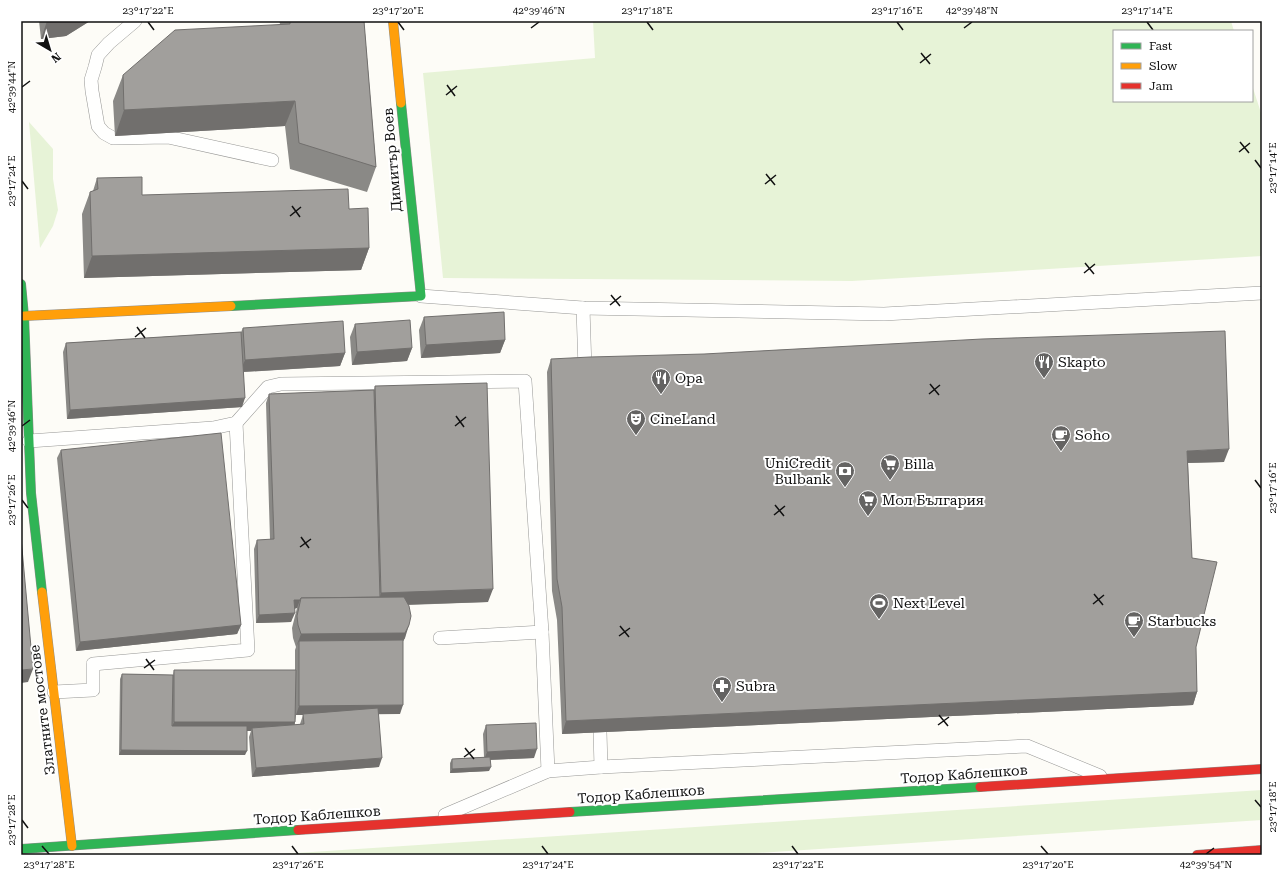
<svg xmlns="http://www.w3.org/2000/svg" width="1283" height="876" viewBox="0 0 1283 876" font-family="'Roboto Serif',serif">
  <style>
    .green { fill: #e7f3d7 }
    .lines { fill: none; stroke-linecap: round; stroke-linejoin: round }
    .lane-casing { stroke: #979795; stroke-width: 14 }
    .fast-casing { stroke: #8e8d8b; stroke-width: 10 }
    .slow-casing { stroke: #8e8d8b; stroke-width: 10 }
    .jam-casing { stroke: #8e8d8b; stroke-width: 10 }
    .lane { stroke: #fffffe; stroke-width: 13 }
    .fast { stroke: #30b455; stroke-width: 9 }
    .slow { stroke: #ff9f0a; stroke-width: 9 }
    .jam { stroke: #e5322d; stroke-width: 9 }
    .wall { fill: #8a8986; fill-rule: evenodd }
    .shaded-wall { fill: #716f6d }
    .building { fill: #a19f9c; stroke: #716f6d }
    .ticks { fill: none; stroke: #111; stroke-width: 1.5 }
    .labels { text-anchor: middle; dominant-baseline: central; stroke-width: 4; stroke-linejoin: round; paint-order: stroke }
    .street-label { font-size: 14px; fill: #111; stroke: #fff }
    .poi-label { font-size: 14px; fill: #111; stroke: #fff; text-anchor: start }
    .neatline { fill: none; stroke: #111; stroke-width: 1.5 }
    .ticks-label { font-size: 10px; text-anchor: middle; fill: #111 }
  </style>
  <rect width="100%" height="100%" fill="#fdfcf7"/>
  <g class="green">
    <polygon points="593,21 1231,21 1234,31 1114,31 1114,101 1252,101 1252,85 1262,116 1262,256 852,281 443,278 423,73 595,58"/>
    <polygon points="29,122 53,149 53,179 58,210 53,226 40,248"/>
    <polygon points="1262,790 1262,820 727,855 266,855"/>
  </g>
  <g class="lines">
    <g class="lane-casing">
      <g id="lane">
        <polyline points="135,21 109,43 98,55 95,67 91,80 92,91 98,126 104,133 113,138 168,137 272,160"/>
        <polyline points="421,296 583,308 884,314 1262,293"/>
        <polyline points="583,308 585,369"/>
        <polyline points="29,441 213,428 236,423 268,387 281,384 525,381 542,632 548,771"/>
        <polyline points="440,638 542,632"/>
        <polyline points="54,692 93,690 93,664 248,650 236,423"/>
        <polyline points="600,732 601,767"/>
        <polyline points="445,815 548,771 601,767 1027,746 1100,776"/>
      </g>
    </g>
    <g class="fast-casing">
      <g id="fast">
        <polyline points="21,284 24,316 31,493 42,592"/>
        <polyline points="231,306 421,296 401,103"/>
        <polyline points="570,812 980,787"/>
        <polyline points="21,849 298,830"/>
      </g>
    </g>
    <g class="slow-casing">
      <g id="slow">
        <polyline points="393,21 401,103"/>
        <polyline points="24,316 231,306"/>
        <polyline points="42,592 72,846"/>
      </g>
    </g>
    <g class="jam-casing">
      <g id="jam">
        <polyline points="980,787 1262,769"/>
        <polyline points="298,830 570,812"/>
        <polyline points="1197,855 1262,850"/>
      </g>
    </g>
    <use href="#lane" class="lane"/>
    <use href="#fast" class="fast"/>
    <use href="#slow" class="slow"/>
    <use href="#jam" class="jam"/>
  </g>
  <g class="wall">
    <polygon points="39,21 90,21 66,36 41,39"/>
    <polygon points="279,21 364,21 376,167 367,192 290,169 285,126 115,136 113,101 123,75 280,24"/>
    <polygon points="97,178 142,195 349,209 369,248 361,270 84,278 82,214 90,192 93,191"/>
    <polygon points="424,317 505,340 500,353 421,358 419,330"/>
    <polygon points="355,324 412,348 407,361 352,365 350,337"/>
    <polygon points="243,328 345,353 340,366 244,372 242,407 67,419 63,352 66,343 241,332"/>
    <polygon points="551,359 1224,462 1188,463 1197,692 1193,705 562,734 557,620 552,591 547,372"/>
    <path d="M375 386 488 602 408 605 405 638 403 641 400 714H378L379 767 252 777 249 737 251 731H247L245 755H119L120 679 122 674 173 675 174 670H295V650L296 647 293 638 292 628 297 608 294 609 291 622 256 623 254 549 257 540H270L266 403 269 394 374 390ZM296 715H303L300 724 295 725V722Z"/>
    <polygon points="61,450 241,625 237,634 76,651 57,458"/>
    <polygon points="486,725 534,758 490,760 489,771 450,773 450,763 452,759 484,757 483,734"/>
  </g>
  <g class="shaded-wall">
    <polygon points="47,21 90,21 66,36 41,39"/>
    <polygon points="295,101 285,126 115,136 124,110"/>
    <polygon points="369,248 361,270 84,278 92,256"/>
    <polygon points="505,340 500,353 421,358 426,345"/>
    <polygon points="412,348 407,361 352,365 357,352"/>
    <polygon points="345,353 340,366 240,372 245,360"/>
    <polygon points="245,398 242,407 67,419 70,410"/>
    <polygon points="1229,449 1224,462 1182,463 1187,451"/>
    <polygon points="493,589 488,602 298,608 380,597 381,593"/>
    <polygon points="294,600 300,600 297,608 291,609"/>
    <polygon points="295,613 291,622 256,623 259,615"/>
    <polygon points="241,625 237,634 76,651 80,642"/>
    <polygon points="409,625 405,638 400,646 299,641 296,647 301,634"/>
    <polygon points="33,669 28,682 21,683 21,670"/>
    <polygon points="1197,692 1193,705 562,734 566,721"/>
    <polygon points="403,705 400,714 296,715 299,706"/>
    <polygon points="174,722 295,722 292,731 252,728 251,731 170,731"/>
    <polygon points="537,749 534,758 484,760 487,752"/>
    <polygon points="121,750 247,751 245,755 119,755"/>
    <polygon points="382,758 379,767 252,777 256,768"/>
    <polygon points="491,767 489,771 450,773 452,769"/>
  </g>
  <g class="building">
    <polygon points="290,21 364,21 376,167 299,143 295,101 124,110 123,75 175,30 290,24"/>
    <polygon points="142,177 142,195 348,189 349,209 368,208 369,248 92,256 90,192 98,189 97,178"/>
    <polygon points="504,312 505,340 426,345 424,317"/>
    <polygon points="410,320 412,348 357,352 355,324"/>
    <polygon points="343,321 345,353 245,360 243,328"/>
    <polygon points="1225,331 1229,449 1187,451 1192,558 1217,562 1196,647 1197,692 566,721 562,607 557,579 551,359 590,357 704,354 982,339"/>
    <polygon points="241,332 245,398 70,410 66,343"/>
    <polygon points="487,383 493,589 381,593 375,386"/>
    <polygon points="374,390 380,597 301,598 300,600 294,600 295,613 259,615 257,540 274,539 269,394"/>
    <polygon points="221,433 241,625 80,642 61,450"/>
    <polygon points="21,538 33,669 21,670"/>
    <polygon points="404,597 409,606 411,616 409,625 405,633 301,634 298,625 297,616 301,598"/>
    <polygon points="403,640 403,705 299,706 299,641"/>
    <polygon points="174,670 296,670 295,722 174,722"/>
    <polygon points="122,674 173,675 172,726 247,726 247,751 121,750"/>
    <polygon points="378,708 382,758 256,768 252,728 304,724 303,714"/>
    <polygon points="536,723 537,749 487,752 486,725"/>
    <polygon points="490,757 491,767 452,769 452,759"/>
  </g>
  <path class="ticks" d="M148 22 154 30M398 22 404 30M647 22 653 30M897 22 903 30M1147 22 1153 30M531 28 539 22M964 28 972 22M921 53 930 64M920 63 931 54M447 85 455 96M22 87 30 81M446 95 457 86M1240 142 1249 153M1239 152 1250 143M1255 160 1261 168M766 174 775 185M22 181 28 189M765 184 776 175M292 206 300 217M290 216 301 207M1085 263 1094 274M1084 273 1095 264M611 295 620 306M610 305 621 296M137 327 145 338M135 337 146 328M930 384 939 395M929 394 940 385M456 416 464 427M22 426 30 420M455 426 466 417M1255 480 1261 488M22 500 28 508M775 505 784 516M774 515 785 506M301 537 309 548M300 547 311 539M1094 594 1103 605M1093 604 1104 595M620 626 629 637M619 636 630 628M146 659 154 670M144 668 155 660M939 715 948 726M938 725 949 717M465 748 474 759M464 757 475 749M1255 800 1261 807M22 820 28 828M42 846 49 854M292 846 298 854M542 846 548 854M792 846 798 854M1041 846 1048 854M1206 854 1214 848"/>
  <defs>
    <g id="restaurant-pin" transform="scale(1)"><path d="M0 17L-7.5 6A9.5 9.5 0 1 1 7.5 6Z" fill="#646362" stroke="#fff"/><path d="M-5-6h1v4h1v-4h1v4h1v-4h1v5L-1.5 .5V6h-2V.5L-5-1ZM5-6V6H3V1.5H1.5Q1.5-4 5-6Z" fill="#fff"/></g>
    <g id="theatre-pin" transform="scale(1)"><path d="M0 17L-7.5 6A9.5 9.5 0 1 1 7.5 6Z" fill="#646362" stroke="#fff"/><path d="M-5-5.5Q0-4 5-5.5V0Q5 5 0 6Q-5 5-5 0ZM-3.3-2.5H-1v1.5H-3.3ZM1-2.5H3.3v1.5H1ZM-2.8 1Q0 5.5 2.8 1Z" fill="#fff"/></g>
    <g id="cafe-pin" transform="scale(1)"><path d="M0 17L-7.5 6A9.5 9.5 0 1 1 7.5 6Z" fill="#646362" stroke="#fff"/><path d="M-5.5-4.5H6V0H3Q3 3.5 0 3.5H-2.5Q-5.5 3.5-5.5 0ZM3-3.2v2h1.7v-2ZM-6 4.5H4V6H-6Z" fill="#fff"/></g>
    <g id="supermarket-pin" transform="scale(1)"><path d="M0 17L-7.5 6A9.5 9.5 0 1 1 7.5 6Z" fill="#646362" stroke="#fff"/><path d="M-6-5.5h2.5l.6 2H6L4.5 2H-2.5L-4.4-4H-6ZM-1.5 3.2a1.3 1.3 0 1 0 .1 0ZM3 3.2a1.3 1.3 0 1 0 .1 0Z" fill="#fff"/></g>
    <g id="bank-pin" transform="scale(1)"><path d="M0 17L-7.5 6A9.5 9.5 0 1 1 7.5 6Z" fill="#646362" stroke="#fff"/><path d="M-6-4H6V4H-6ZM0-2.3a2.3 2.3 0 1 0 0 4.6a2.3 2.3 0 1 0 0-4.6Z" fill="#fff"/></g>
    <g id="stadium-pin" transform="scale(1)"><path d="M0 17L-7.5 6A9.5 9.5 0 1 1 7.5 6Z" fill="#646362" stroke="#fff"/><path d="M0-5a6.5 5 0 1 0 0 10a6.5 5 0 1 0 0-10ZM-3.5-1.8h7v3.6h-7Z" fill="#fff"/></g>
    <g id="pharmacy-pin" transform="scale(1)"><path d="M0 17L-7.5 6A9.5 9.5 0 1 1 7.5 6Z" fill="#646362" stroke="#fff"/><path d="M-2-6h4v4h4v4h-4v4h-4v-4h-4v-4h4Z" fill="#fff"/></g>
  </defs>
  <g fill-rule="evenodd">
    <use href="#restaurant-pin" x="1044" y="362"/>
    <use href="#restaurant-pin" x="661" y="378"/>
    <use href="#theatre-pin" x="636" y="419"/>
    <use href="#cafe-pin" x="1061" y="435"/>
    <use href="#supermarket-pin" x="890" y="464"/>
    <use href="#bank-pin" x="845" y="471"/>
    <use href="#supermarket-pin" x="868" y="500"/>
    <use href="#stadium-pin" x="879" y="603"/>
    <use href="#cafe-pin" x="1134" y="621"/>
    <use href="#pharmacy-pin" x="722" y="686"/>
  </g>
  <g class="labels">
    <g class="street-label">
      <text transform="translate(392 160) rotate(-95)">Димитър Воев</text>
      <text transform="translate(42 710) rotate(-97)">Златните мостове</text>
      <text transform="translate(964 774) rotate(-4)">Тодор Каблешков</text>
      <text transform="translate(641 794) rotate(-4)">Тодор Каблешков</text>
      <text transform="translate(317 815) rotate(-4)">Тодор Каблешков</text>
    </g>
    <g class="poi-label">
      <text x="1058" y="362">Skapto</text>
      <text x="675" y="378">Opa</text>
      <text x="650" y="419">CineLand</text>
      <text x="1075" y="435">Soho</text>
      <text x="831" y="463" text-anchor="end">UniCredit<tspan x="831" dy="16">Bulbank</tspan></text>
      <text x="904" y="464">Billa</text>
      <text x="882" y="500">Мол България</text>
      <text x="893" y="603">Next Level</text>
      <text x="1148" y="621">Starbucks</text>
      <text x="736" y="686">Subra</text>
    </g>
  </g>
  <rect width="1283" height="876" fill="none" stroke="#ffffff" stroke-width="44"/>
  <rect x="1113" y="30" width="140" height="72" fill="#ffffff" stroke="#a0a0a0"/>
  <rect x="1121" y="43" width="20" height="6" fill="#30b455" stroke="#a0a0a0"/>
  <text x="1149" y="50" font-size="12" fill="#111111">Fast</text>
  <rect x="1121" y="63" width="20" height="6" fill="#ff9f0a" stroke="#a0a0a0"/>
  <text x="1149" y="70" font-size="12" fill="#111111">Slow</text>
  <rect x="1121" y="83" width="20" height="6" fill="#e5322d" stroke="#a0a0a0"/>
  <text x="1149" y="90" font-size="12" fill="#111111">Jam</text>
  <g transform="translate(50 50) rotate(142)" stroke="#ffffff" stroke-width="3" paint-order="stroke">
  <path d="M0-3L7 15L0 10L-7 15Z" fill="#111111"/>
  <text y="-6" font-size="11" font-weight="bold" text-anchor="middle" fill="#111111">N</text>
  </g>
  <rect x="22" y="22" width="1239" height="832" class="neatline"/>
  <g class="ticks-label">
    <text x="148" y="14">23°17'22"E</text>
    <text x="398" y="14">23°17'20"E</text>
    <text x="539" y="14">42°39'46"N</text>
    <text x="647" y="14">23°17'18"E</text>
    <text x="897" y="14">23°17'16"E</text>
    <text x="972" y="14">42°39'48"N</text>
    <text x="1147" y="14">23°17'14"E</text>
    <text transform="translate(11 87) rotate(-90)" y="4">42°39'44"N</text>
    <text transform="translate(1272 168) rotate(-90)" y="4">23°17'14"E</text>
    <text transform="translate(11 181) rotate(-90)" y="4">23°17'24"E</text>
    <text transform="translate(11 426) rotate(-90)" y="4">42°39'46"N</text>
    <text transform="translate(1272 488) rotate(-90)" y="4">23°17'16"E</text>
    <text transform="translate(11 500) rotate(-90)" y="4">23°17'26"E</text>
    <text transform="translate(1272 807) rotate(-90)" y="4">23°17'18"E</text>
    <text transform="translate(11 820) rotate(-90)" y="4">23°17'28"E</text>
    <text x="49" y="868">23°17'28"E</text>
    <text x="298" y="868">23°17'26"E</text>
    <text x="548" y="868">23°17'24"E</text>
    <text x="798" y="868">23°17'22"E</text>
    <text x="1048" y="868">23°17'20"E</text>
    <text x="1206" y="868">42°39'54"N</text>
  </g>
</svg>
